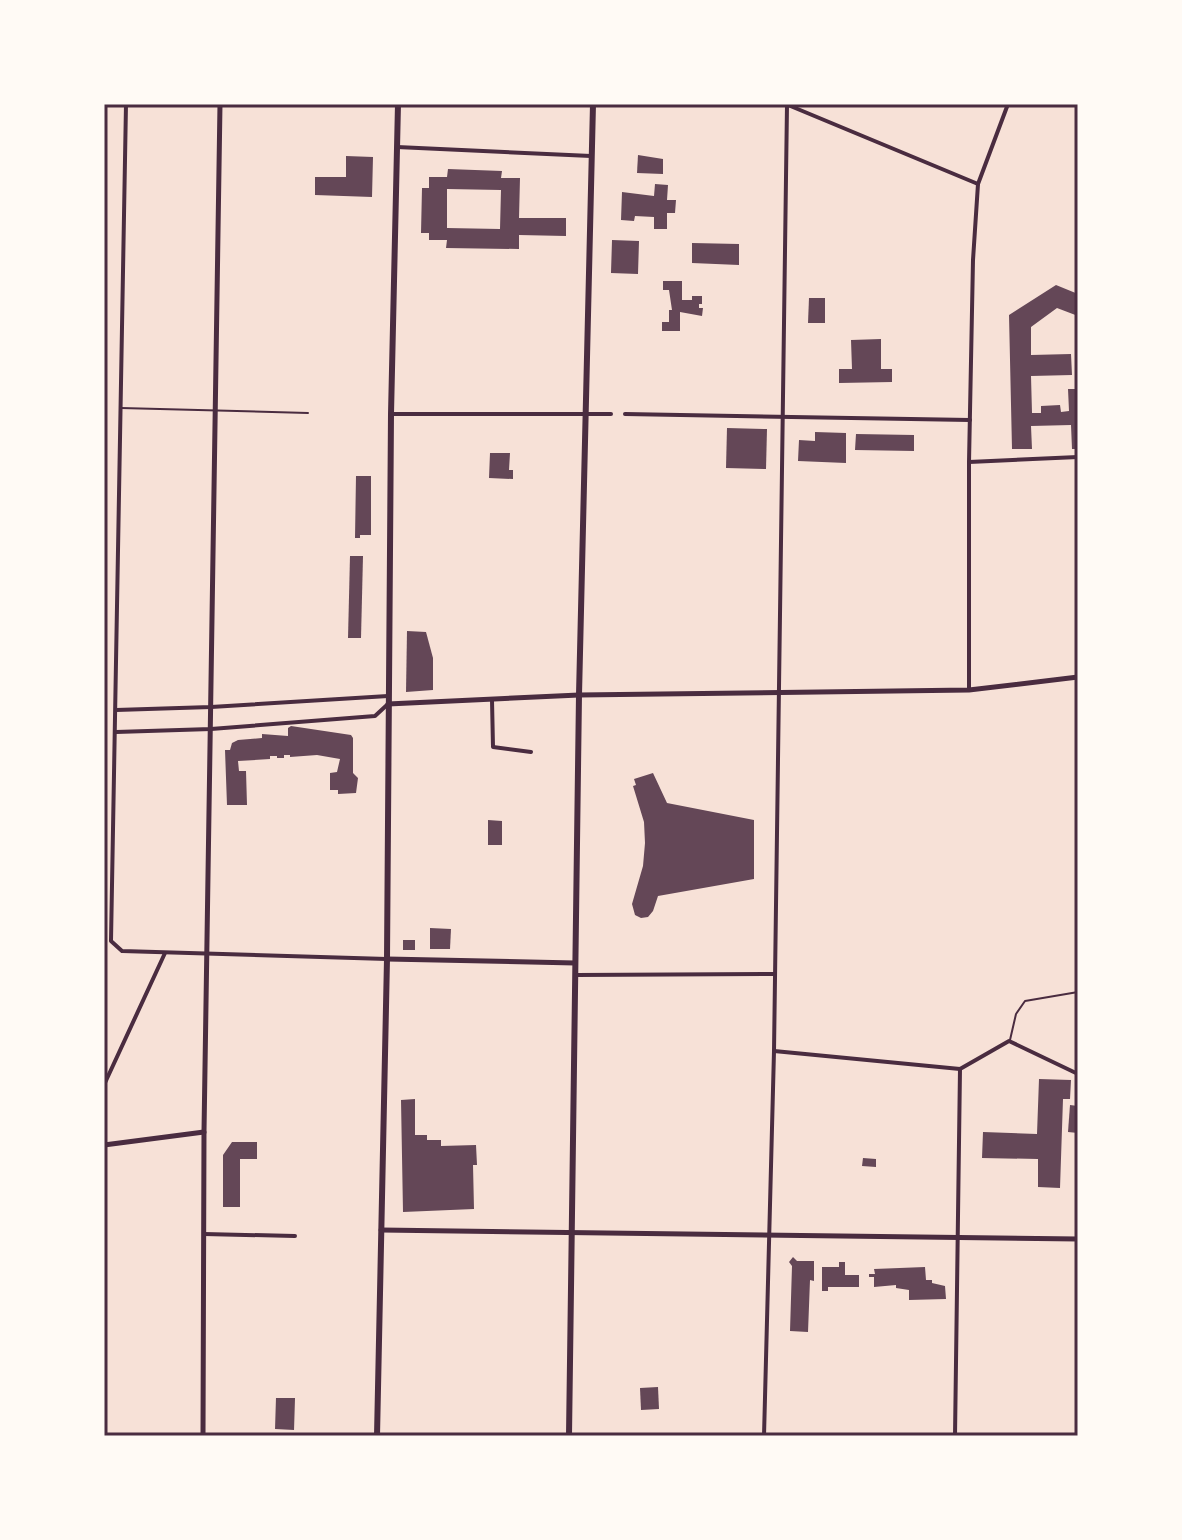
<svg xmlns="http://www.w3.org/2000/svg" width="1182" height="1540" viewBox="0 0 1182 1540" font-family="'PT Sans',sans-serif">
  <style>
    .building { fill: #644757; fill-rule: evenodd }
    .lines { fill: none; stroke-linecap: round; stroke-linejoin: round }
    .service { stroke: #4a2c40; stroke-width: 2 }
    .minor { stroke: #4a2c40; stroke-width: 4 }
    .tertiary { stroke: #4a2c40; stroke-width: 5 }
    .secondary { stroke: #4a2c40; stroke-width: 5 }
    .primary { stroke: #4a2c40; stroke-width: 6 }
    .neatline { fill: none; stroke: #4a2c40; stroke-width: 3 }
  </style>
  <rect width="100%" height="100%" fill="#f7e1d7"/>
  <g class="building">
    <polygon points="638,155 663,159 663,174 637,173"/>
    <polygon points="346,156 373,157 372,197 315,195 315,177 346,177"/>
    <path d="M448 169 502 171 501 178H520L519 218H566V236L519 235V249L446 248 447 240H429V233H421L422 188H429V177H447ZM447 189 501 190 500 229 447 228Z"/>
    <polygon points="655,184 668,185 667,200 676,200 675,213 667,213 667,229 654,229 654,217 635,216 634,221 621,220 622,192 654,196"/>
    <polygon points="612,240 639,241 638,274 611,273"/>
    <polygon points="692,243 739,244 739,265 692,263"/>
    <polygon points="663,281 682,281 682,300 692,300 692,296 702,296 702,304 699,304 699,308 703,308 702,316 680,312 680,331 662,331 662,322 669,322 669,310 672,310 669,290 663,290"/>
    <polygon points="1056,285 1078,294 1078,316 1057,308 1031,327 1031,355 1071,354 1072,375 1031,376 1032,413 1041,413 1041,406 1060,405 1061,412 1069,411 1068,389 1078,389 1078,449 1072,449 1071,425 1031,426 1032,449 1012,449 1009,315"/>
    <polygon points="809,298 825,298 825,323 808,323"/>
    <polygon points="881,339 881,369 892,369 892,382 839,383 839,369 852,369 851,340"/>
    <polygon points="727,428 767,429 766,469 726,468"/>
    <polygon points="815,432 846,433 846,463 798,461 799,440 815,441"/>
    <polygon points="856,434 914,435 914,451 855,450"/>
    <polygon points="490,453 510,453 509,470 513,470 513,479 489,478"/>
    <polygon points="356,476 371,476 371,535 360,535 360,538 355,538"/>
    <polygon points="350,556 363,556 361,638 348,638"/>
    <polygon points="407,631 426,632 433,658 433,690 406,692"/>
    <polygon points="291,726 351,735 353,738 353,773 358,778 356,793 338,794 338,790 330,790 330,773 337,772 340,759 317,755 290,757 290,755 284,755 284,758 277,758 277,756 270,756 270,759 238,761 239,771 246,771 247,805 227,805 225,750 230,750 232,743 238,740 262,738 262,734 288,736 288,728"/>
    <polygon points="653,773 667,803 754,820 754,879 658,896 653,911 648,917 641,918 635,915 632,904 643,866 645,843 644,822 633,786 636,785 634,779"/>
    <polygon points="488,820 502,821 502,845 488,845"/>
    <polygon points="430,928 451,929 450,949 430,949"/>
    <rect x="403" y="940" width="12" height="10"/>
    <polygon points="1039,1079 1071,1080 1070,1099 1063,1099 1060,1188 1038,1187 1038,1159 982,1158 983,1132 1037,1134"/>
    <polygon points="415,1099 415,1135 427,1135 427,1140 441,1140 441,1146 476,1145 477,1165 473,1165 474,1209 403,1212 401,1100"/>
    <polygon points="1070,1105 1078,1106 1078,1133 1068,1132"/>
    <polygon points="232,1142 257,1142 257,1159 240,1159 240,1207 223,1207 223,1155"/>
    <polygon points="863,1158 876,1159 876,1167 862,1166"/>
    <polygon points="793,1257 797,1261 814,1261 814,1281 810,1280 808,1332 790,1331 792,1266 789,1262"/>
    <polygon points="839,1262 845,1262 845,1275 859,1275 859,1287 828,1287 828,1291 822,1291 822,1267 839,1267"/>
    <polygon points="925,1267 926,1280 932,1280 932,1283 945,1286 946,1299 909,1300 909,1290 896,1288 896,1285 874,1287 874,1277 869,1277 869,1274 875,1274 874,1269"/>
    <polygon points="658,1387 659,1409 641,1410 640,1388"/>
    <polygon points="276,1398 295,1398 294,1430 275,1429"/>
  </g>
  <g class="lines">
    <g class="service">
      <polyline points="121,408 308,413"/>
      <polyline points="1010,1040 1016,1014 1025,1001 1078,992"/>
    </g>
    <g class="minor">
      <polyline points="126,104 111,941 122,951 387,959"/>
      <polyline points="788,105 978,184"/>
      <polyline points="397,147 591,156"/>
      <polyline points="391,414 611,414"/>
      <polyline points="625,414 970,420"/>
      <polyline points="969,462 1078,457"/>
      <polyline points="969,690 969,462 973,260 978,184 1008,104"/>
      <polyline points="492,700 493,747 531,752"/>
      <polyline points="116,710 211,707 388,696"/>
      <polyline points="116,732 211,729 375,716 388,704"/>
      <polyline points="576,975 774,974"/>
      <polyline points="774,1051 960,1069 1009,1041 1078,1074"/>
      <polyline points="104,1085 165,953"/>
      <polyline points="204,1234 295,1236"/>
      <polyline points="764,1436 774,1051 787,105"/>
      <polyline points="955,1436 960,1069"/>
    </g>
    <g class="tertiary">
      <polyline points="387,959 575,963"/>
      <polyline points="381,1230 1078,1239"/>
    </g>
    <g class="secondary">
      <polyline points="388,704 579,695 969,690 1078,677"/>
      <polyline points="104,1145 204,1132"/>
      <polyline points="203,1436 204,1132 220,104"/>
    </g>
    <g class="primary">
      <polyline points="377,1436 387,959 391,414 398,104"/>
      <polyline points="569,1436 579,695 593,104"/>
    </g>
  </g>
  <rect width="1182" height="1540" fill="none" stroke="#fffaf5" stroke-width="212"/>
  <rect x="106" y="106" width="970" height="1328" class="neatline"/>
</svg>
